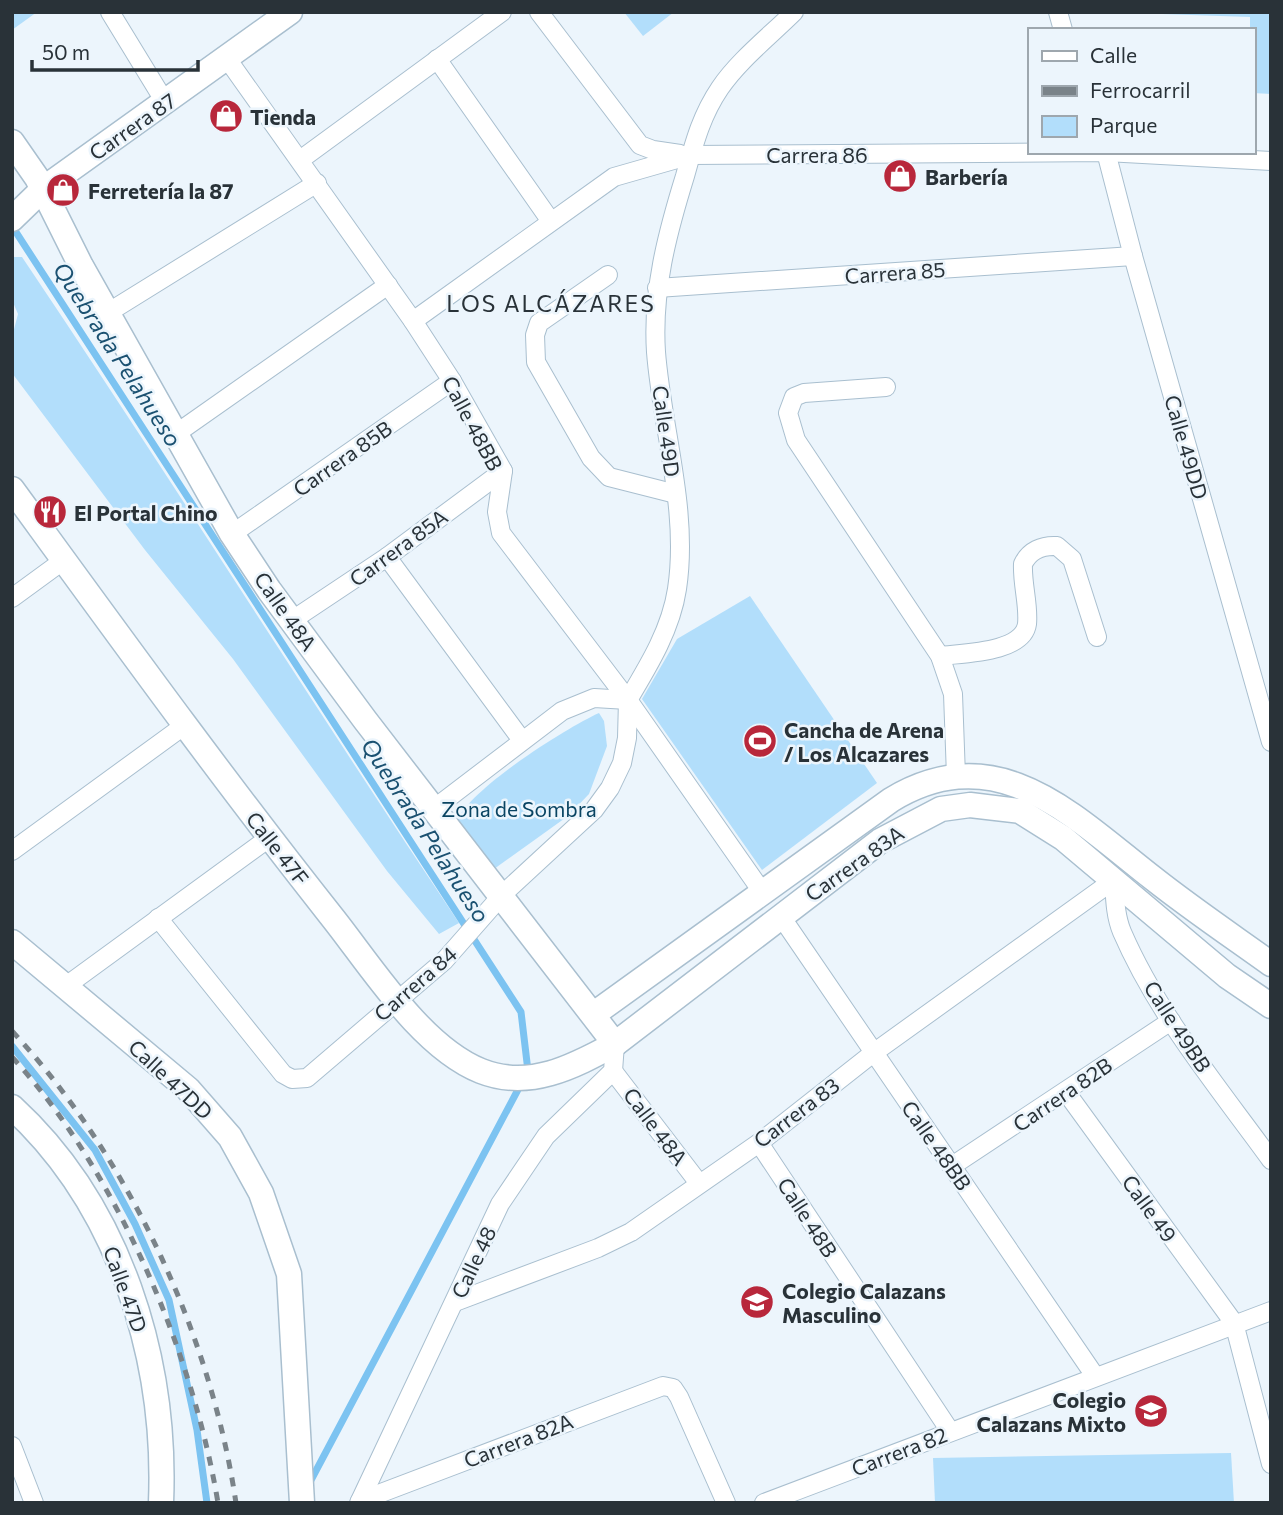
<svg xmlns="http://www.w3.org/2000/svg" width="1283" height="1515" viewBox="0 0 1283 1515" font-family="Commissioner,sans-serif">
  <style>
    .green { fill: #b2defb }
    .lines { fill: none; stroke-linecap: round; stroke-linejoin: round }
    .stream { stroke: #7cc3f1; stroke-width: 7 }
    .street-casing { stroke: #a9bfcf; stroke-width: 20 }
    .secondary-casing { stroke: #a9bfcf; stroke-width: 27 }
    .street { stroke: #fff; stroke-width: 18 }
    .secondary { stroke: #fff; stroke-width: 24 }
    .rail { stroke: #7a8389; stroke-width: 5; stroke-dasharray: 9 9; stroke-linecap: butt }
    .labels { text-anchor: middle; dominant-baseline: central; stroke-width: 5; stroke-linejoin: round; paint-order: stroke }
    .poi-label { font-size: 21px; font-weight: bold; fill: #293238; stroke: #ecf5fc; text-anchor: start }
    .street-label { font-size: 21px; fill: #293238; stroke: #ecf5fc }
    .park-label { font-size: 21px; fill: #094462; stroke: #ecf5fc }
    .neighbourhood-label { font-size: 23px; letter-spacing: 2px; fill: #293238; stroke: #ecf5fc }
    .water-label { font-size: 23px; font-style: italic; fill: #1b5171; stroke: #ecf5fc }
  </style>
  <rect width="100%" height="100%" fill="#ecf5fc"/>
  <g class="green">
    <polygon points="12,12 37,12 12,30"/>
    <polygon points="624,12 674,12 643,36"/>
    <polygon points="1103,12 1271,12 1271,94 1253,93 1253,30 1250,30 1250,17"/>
    <path d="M12 257H22C170 477 311 702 459 923L439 934 387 871 233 659 145 550 12 373V337L18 314 12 300Z"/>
    <polygon points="750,596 877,783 762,870 642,699 677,639"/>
    <path d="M599 713 604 721 607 746 589 794 568 816 494 869 456 823C467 790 566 728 599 713Z"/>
    <polygon points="1231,1453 1234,1503 935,1503 933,1458"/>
  </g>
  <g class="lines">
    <g class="stream">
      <polyline points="12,226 521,1012 528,1071"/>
      <polyline points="12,1046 95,1150 135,1224 169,1300 197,1430 207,1503"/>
      <polyline points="310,1482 522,1082"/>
    </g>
    <g class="street-casing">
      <g id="street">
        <polyline points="110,12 165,102"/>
        <polyline points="539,12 640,145 653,150 680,154"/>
        <polyline points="1058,12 1063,30"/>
        <polyline points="437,59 550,220"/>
        <polyline points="228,60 413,321 452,381 503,471 497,512 501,533 628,700 763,893"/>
        <polyline points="1106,152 1133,256 1271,742"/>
        <polyline points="300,160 502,12"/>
        <polyline points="608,275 539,323 535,335 536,362 591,458 609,477 676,494"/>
        <polyline points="657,288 1133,256"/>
        <polyline points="109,312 317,183"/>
        <polyline points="413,321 614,177 691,155 1106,152 1271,161"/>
        <polyline points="886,387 804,393 794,397 788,413 796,440 940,656 953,694 956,776"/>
        <polyline points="177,433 388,285"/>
        <polyline points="232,534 452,381"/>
        <polyline points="387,557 521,739"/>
        <polyline points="12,598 64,560"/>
        <polyline points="291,621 387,557 503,471"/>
        <path d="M940 656C962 653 1023 653 1027 624 1029 605 1022 584 1023 564 1029 551 1042 545 1057 546L1072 559 1097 637"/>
        <path d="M628 700C649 665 671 629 677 589 689 510 662 430 656 352 652 291 667 234 685 176 694 144 701 116 720 88 739 60 770 36 794 12"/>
        <polyline points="435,808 562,711 594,698 628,700"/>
        <polyline points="12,851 185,725"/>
        <path d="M1114 880C1115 897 1115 915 1122 932 1158 1015 1218 1087 1271 1160"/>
        <polyline points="780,915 1095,1376"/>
        <polyline points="158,918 283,1074 292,1079 307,1078 444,961 502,895 594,810 610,788 622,763 627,738 628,700"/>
        <polyline points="66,986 269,838"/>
        <polyline points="613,1071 698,1182"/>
        <polyline points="1066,1092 1234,1323 1271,1464"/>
        <polyline points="759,1143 950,1431"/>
        <polyline points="952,1166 1171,1021"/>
        <polyline points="455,1302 598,1248 631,1232 759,1143 872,1054 1114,880"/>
        <polyline points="12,1446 34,1503"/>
        <polyline points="360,1501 663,1386 673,1388 679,1397 726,1503"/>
        <polyline points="359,1503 500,1204 546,1136 613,1071 615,1044"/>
        <polyline points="764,1503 1271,1311"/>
      </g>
    </g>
    <g class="secondary-casing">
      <g id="secondary">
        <polyline points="12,142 37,178 81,266 232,534 269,590 365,720 615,1044"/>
        <polyline points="12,219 43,189 290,12"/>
        <path d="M12 489C117 633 221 777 332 917 371 966 421 1047 481 1071 529 1090 573 1067 615 1044L880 841 941 809 970 805 1020 811 1063 838 1227 976 1271 1006"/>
        <polyline points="12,942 188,1089 230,1137 261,1193 289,1274 302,1503"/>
        <path d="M594 1014 891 800C998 735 1074 817 1154 879 1192 909 1232 936 1271 964"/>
        <path d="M12 1107C120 1206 167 1359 161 1503"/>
      </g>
    </g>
    <use href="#street" class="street"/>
    <use href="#secondary" class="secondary"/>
    <g class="rail">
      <path d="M12 1031C128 1156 211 1334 236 1503"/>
      <path d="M12 1057C116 1170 193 1352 218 1503"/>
    </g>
  </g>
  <defs>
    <g id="shop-disc" transform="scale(1.75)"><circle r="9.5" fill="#b8273b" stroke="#ecf5fc"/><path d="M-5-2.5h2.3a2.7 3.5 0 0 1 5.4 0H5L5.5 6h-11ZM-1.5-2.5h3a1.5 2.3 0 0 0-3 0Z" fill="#fff"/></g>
    <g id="restaurant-disc" transform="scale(1.75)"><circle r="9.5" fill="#b8273b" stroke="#ecf5fc"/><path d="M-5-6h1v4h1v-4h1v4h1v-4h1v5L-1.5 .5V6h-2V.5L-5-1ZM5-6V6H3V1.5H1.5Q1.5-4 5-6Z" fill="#fff"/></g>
    <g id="stadium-disc" transform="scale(1.75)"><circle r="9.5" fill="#b8273b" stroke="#ecf5fc"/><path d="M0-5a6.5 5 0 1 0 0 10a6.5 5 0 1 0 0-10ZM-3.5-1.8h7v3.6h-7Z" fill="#fff"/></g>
    <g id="school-disc" transform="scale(1.75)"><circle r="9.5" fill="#b8273b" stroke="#ecf5fc"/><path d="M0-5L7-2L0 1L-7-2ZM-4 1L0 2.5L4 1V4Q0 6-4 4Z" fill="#fff"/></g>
  </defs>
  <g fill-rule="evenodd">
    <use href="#shop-disc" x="226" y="116"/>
    <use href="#shop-disc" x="900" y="176"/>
    <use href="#shop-disc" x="63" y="190"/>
    <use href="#restaurant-disc" x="50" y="512"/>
    <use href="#stadium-disc" x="760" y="741"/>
    <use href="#school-disc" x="757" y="1302"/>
    <use href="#school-disc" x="1151" y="1411"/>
  </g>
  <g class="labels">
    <g class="poi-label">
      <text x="250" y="116">Tienda</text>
      <text x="925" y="176">Barbería</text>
      <text x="88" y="190">Ferretería la 87</text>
      <text x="74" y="512">El Portal Chino</text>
      <text x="784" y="729">Cancha de Arena<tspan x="784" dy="24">/ Los Alcazares</tspan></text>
      <text x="782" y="1290">Colegio Calazans<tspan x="782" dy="24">Masculino</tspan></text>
      <text x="1126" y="1399" text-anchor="end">Colegio<tspan x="1126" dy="24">Calazans Mixto</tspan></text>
    </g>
    <g class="street-label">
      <text transform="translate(132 126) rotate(-35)">Carrera 87</text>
      <text x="817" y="154">Carrera 86</text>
      <text transform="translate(895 272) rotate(-4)">Carrera 85</text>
      <text transform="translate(473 423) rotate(62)">Calle 48BB</text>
      <text transform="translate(667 431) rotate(82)">Calle 49D</text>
      <text transform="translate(1187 447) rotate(74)">Calle 49DD</text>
      <text transform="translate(342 458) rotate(-35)">Carrera 85B</text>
      <text transform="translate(398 547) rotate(-36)">Carrera 85A</text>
      <text transform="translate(286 611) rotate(55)">Calle 48A</text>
      <text transform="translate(278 848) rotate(52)">Calle 47F</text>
      <text transform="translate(854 863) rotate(-35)">Carrera 83A</text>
      <text transform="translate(415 983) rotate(-41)">Carrera 84</text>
      <text transform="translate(1178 1026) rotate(57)">Calle 49BB</text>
      <text transform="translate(171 1079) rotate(43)">Calle 47DD</text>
      <text transform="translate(1062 1094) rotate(-34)">Carrera 82B</text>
      <text transform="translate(796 1112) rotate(-37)">Carrera 83</text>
      <text transform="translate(656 1126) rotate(53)">Calle 48A</text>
      <text transform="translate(937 1145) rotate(55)">Calle 48BB</text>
      <text transform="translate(1150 1208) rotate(54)">Calle 49</text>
      <text transform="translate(808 1217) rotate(57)">Calle 48B</text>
      <text transform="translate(473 1262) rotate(-65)">Calle 48</text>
      <text transform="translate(126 1289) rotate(70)">Calle 47D</text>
      <text transform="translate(518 1440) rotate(-21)">Carrera 82A</text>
      <text transform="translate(899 1451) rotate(-21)">Carrera 82</text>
    </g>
    <g class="park-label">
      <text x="519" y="808">Zona de Sombra</text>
    </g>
    <g class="neighbourhood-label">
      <text x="551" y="303">LOS ALCÁZARES</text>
    </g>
    <g class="water-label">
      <text transform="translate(118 354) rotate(57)">Quebrada Pelahueso</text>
      <text transform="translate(426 830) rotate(57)">Quebrada Pelahueso</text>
    </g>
  </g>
  <rect width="1283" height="1515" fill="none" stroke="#293238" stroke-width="28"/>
  <rect x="1028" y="28" width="228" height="126" fill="#ecf5fc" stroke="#9ea7ae" stroke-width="2"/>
  <rect x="1042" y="51" width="35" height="10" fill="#ffffff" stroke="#9ea7ae" stroke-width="2"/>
  <text x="1090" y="63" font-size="21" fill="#293238">Calle</text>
  <rect x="1042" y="86" width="35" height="10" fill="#7a8389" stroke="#9ea7ae" stroke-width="2"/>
  <text x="1090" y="98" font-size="21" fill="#293238">Ferrocarril</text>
  <rect x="1042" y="116" width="35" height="21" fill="#b2defb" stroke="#9ea7ae" stroke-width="2"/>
  <text x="1090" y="133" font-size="21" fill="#293238">Parque</text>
  <path d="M32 60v10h166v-10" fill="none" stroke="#293238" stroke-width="3.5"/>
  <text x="42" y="60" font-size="21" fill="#293238" stroke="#ecf5fc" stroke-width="5" paint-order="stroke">50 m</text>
</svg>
